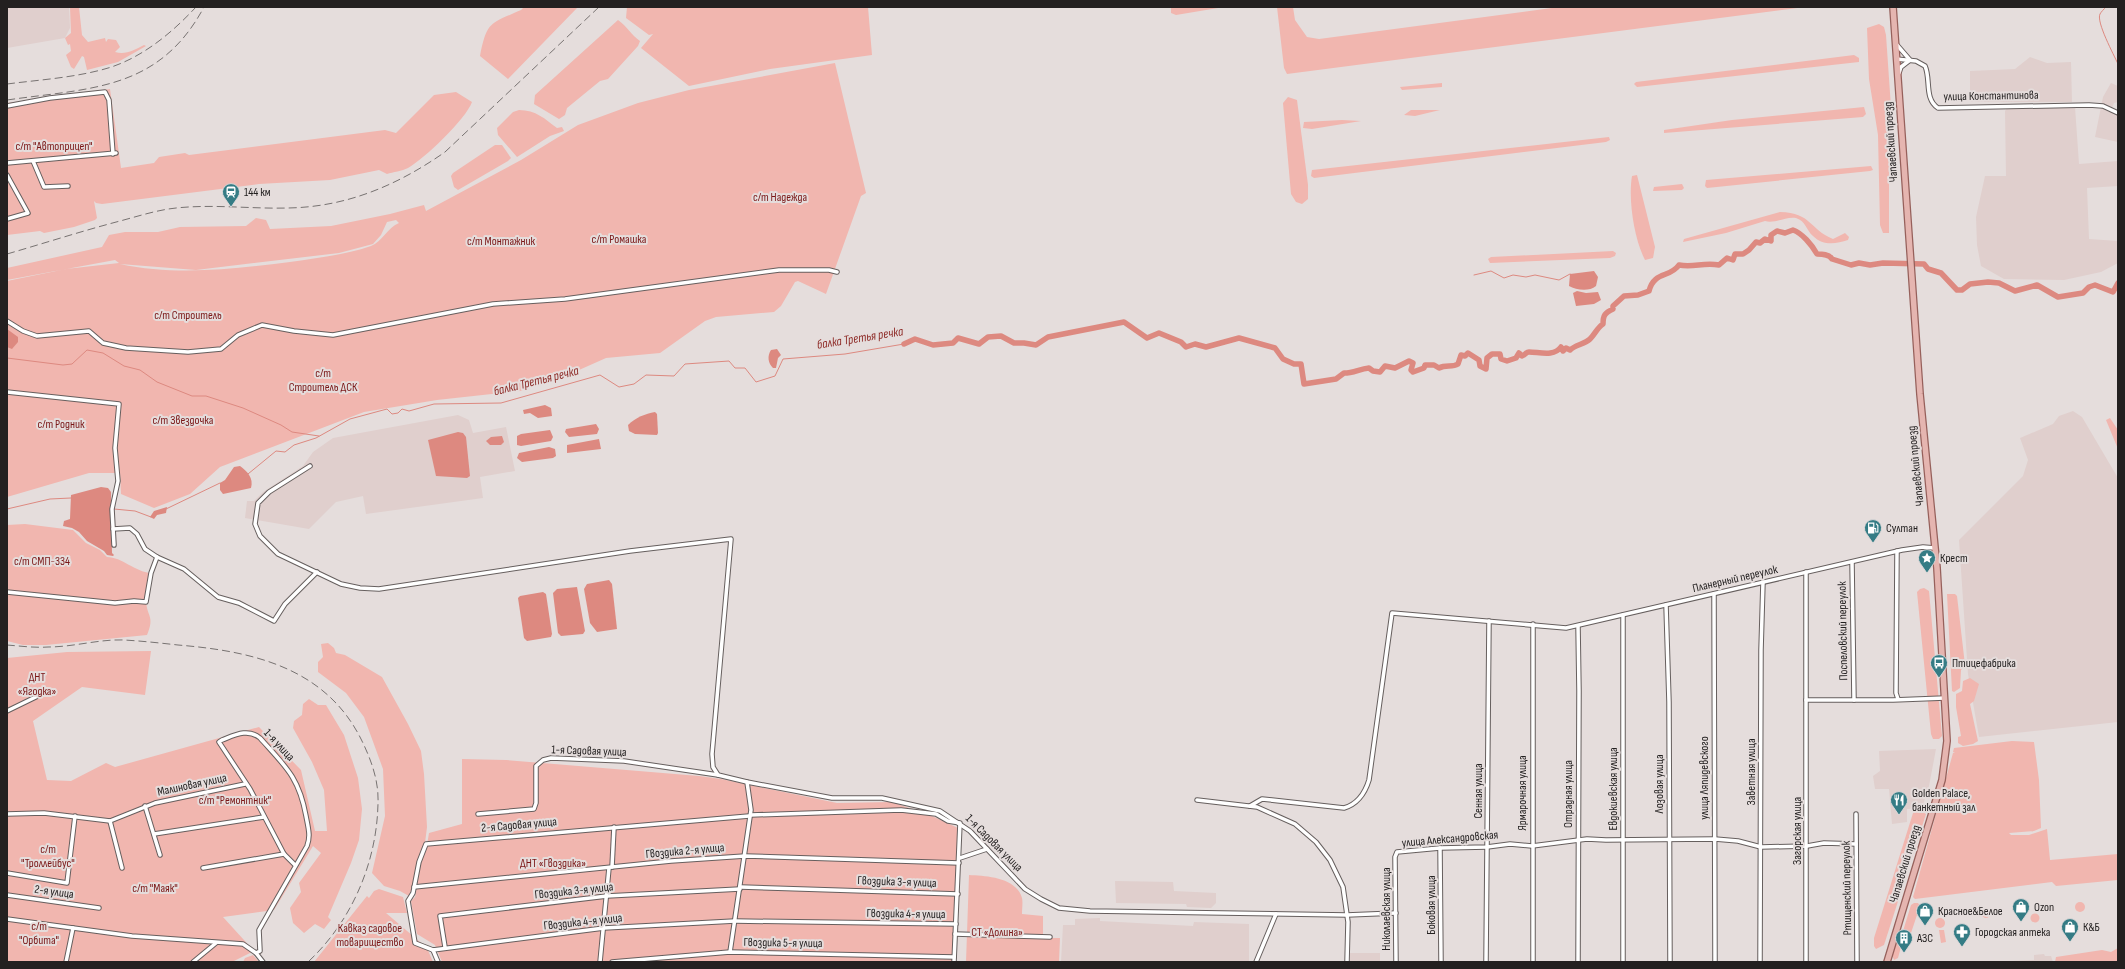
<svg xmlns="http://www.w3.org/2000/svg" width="2125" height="969" viewBox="0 0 2125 969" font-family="'Sofia Sans Condensed',sans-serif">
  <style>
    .built { fill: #e0cfcd }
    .green { fill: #f1b6af; fill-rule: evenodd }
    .water { fill: #dd8980 }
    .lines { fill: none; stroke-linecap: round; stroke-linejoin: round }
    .stream { stroke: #dd8980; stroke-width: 1 }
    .river { stroke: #dd8980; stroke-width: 5.5 }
    .street-casing { stroke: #665f5e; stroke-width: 5.5 }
    .primary-casing { stroke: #96605b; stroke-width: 8 }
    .street { stroke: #fff; stroke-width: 3.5 }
    .primary { stroke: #e5b5b0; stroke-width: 5.5 }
    .rail { stroke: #777271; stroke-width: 1; stroke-dasharray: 8 4; stroke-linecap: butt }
    .labels { text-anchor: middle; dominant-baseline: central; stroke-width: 4; stroke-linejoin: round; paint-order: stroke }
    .street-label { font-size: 12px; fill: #232020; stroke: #e5dddc }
    .park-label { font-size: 12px; fill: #7a1616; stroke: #e5dddc }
    .poi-label { font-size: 12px; fill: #232020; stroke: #e5dddc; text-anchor: start }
    .water-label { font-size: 13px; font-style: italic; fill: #8e2b27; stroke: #e5dddc }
  </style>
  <rect width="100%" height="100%" fill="#e5dddc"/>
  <g class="built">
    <polygon points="7,7 69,7 70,28 65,38 7,48"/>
    <polygon points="2030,57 2047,63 2071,62 2072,102 1970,102 1970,71 2015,69"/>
    <polygon points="2111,83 2118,86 2118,102 2114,103 2111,110 2118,114 2118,142 2095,137 2103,97"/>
    <polygon points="2008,107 2075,107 2079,164 2118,161 2118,186 2087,188 2089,239 2118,241 2118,263 2101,272 2064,280 2004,279 1981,266 1977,245 1976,217 1985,176 2006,176 2005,111"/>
    <polygon points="2073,411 2082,417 2118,478 2118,722 1979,737 1968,674 1959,540 2023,476 2028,460 2020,438 2053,424 2059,416"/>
    <polygon points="458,415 469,420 473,433 506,427 515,471 480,477 483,498 366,514 363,496 336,502 309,529 245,518 247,501 254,501 263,492 303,466 313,452 333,438"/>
    <polygon points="1936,749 1929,786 1922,808 1907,809 1907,822 1892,824 1889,789 1875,789 1873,776 1880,771 1879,751"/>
    <polygon points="1115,881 1173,882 1174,891 1216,893 1216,903 1211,908 1187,907 1186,904 1116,903"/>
    <polygon points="1100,918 1100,921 1193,926 1194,922 1249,924 1249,962 1061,962 1063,925 1075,925 1075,919"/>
    <rect x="1350" y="953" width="30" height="9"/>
    <polygon points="2044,954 2045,956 2051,956 2053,962 2008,962 2008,961 2034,960 2034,955"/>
  </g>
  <g class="green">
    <path d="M70 7H79L82 35 88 42 105 38 106 42 108 39 116 40 120 47 115 52C126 55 134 50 144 45L146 46 118 62 87 70 84 57 82 56 74 69 71 67 66 55 71 51 70 44 68 45 65 38 71 33Z"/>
    <path d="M524 7H578L508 79 480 56C487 21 490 24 521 10Z"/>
    <polygon points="627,7 868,7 872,55 770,69 689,86 641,48 653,34 649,35 626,18"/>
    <polygon points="1171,7 1224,7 1176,15 1171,13"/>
    <polygon points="1277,7 1293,7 1295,20 1307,37 1319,39 1559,7 1805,7 1287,74 1284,68"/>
    <path d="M618 20C627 26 631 35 640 41L638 46 608 79 600 81 567 108 565 115 559 119 534 104 535 95Z"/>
    <polygon points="1879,24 1884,27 1886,35 1894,151 1889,162 1889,233 1883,233 1880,225 1878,135 1869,79 1867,28"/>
    <polygon points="1854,55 1859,58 1859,62 1637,87 1634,84 1636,82"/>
    <path d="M835 63 866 193 861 196 826 294 798 281 795 282 781 306 774 312 716 317 705 321 660 353 606 358 561 378 520 391 437 400 364 412 220 467 190 494 154 508 121 494 120 473H89L7 497V281L66 269 119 263 115 260 7 280V268L102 247 109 235 125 232H158L180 227 246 226 256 218 266 220 270 229 331 226 390 214 424 205 426 211 521 160 578 125 638 103 689 90ZM396 220 399 223C388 227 382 242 371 246 345 255 317 258 290 262 234 269 176 276 120 264L196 270 339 253 373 244 381 235 387 222Z"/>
    <polygon points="1442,83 1442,87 1402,90 1400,87"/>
    <path d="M110 89 121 168 154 163 159 157 185 153 189 155 385 130 396 133 434 95 456 92 472 102C466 119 424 159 408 168 402 171 393 172 387 174L379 170 330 180 259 184 102 204 96 203 94 201 97 218 95 220 74 227 44 233 40 231 7 235V103Z"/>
    <polygon points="1288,97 1297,100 1308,185 1308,199 1302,204 1296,202 1291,194 1283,103"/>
    <polygon points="1864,107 1866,114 1863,117 1664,133 1664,130 1732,120"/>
    <path d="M519 110C536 110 545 119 557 128L562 127 564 131 550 136 517 157 498 135 497 128 513 112Z"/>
    <polygon points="1411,110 1440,110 1415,116 1404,115"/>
    <polygon points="1342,120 1361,121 1312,129 1303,128 1304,122"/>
    <polygon points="1609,137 1610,140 1606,142 1314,178 1311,176 1312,170"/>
    <polygon points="495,145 502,145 511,158 508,161 458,190 454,187 451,176 453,173"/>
    <polygon points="1871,166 1873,170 1870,171 1707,188 1705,186 1706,180"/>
    <path d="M1637 175 1655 247 1653 258 1645 260C1634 239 1628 199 1632 176Z"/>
    <polygon points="1682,184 1684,188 1682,190 1653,191 1654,187"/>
    <path d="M1780 212C1812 213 1809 229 1833 239L1845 233 1849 237 1848 240C1836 244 1823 246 1813 236 1806 230 1806 221 1796 218 1786 216 1775 224 1765 221L1726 233 1683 242 1684 239Z"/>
    <polygon points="1613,251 1616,253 1615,256 1610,258 1490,263 1488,259 1491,257"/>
    <polygon points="2110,418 2118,430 2118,449 2106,420"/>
    <path d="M25 524 73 530 86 543 100 550 107 557C122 557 135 572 151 573 149 582 146 593 146 601 147 617 155 616 147 635L46 645H23L7 641V525Z"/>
    <polygon points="1924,588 1929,591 1942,736 1939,739 1933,739 1931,734 1917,592 1920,589"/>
    <polygon points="1947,594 1955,594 1957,596 1965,665 1961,670 1960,688 1954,692 1952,691"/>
    <polygon points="328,643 334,648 336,653 345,655 382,677 408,724 421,751 424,774 427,827 425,843 427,845 429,833 462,824 462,759 506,760 699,776 721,779 837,803 892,802 932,816 958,828 953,962 442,962 435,945 417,934 411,901 415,897 418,882 417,885 413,886 409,896 400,891 384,886 372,873 385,816 383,769 364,717 346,693 318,672 318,662 323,657 321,644"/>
    <polygon points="151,651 145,695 82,687 33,721 47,780 71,781 106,763 115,767 259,727 301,770 315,831 327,831 324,790 312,762 293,728 294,721 302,715 303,704 309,699 318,705 326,705 344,735 358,778 362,809 359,840 351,863 328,917 331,920 324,929 315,924 304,933 293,923 290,908 301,892 299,883 321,853 313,846 274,910 223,917 254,951 232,962 7,962 7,658 67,652"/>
    <polygon points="1970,678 1979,684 1974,701 1970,704 1978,741 1973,744 1963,746 1958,743 1958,737 1961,736 1956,707 1956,694 1962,691 1963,681"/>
    <polygon points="2012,741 2034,742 2039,780 2041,828 2034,831 2009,833 2011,835 2029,835 2047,829 2050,860 2118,854 2118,880 2056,886 2052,882 1915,899 1913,897 1953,753 1955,752 1953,752 1954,748"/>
    <polygon points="1921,811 1926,814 1884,945 1876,949 1874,946 1874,938 1913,813"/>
    <path d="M969 875C986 876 1016 877 1022 898 1023 902 1022 909 1022 914L1043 916V938H1060L1059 962H966Z"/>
    <polygon points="379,889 403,897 407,913 386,913 427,948 433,962 314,962 367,896 369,898 374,891"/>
    <circle cx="2080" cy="907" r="5"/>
    <polygon points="1914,903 1918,903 1920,906 1910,936 1907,936 1903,931 1911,905"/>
    <circle cx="1986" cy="913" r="5"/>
    <circle cx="2035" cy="918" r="4.5"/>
    <circle cx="1940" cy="923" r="5"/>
    <polygon points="1939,930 1944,930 1946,942 1941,943"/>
    <polygon points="1899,940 1902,943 1898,958 1894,960 1892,955 1896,941"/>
    <polygon points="2118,948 2118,962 2055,962 2056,957 2102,950 2111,952"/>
    <polygon points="253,955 259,962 243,962 245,958"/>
  </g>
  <g class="water">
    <path d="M1594 271 1598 277 1596 286C1589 292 1576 290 1569 286L1570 274Z"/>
    <polygon points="1577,291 1586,293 1598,292 1601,300 1594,304 1576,306 1573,293"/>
    <polygon points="7,329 18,337 18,342 12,349 7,347"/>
    <path d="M777 349 781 355 778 358 776 368H773C768 363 767 356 771 350Z"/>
    <polygon points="545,405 551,408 552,416 538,418 530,413 524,414 523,410"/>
    <path d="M655 412 657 414 658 433 657 435 635 434 629 431 628 425C636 417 645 414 655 412Z"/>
    <polygon points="596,424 599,429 597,434 569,437 565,432 566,429"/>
    <polygon points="550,430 553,437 551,441 521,446 517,445 517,436 521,434"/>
    <polygon points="458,432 463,433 466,437 470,476 467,478 436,476 428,440"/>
    <polygon points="502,436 504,442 501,445 490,445 486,441 491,437"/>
    <polygon points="599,439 601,449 567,453 567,445"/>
    <polygon points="549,447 555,449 556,456 553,458 522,462 517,458 519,453"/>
    <path d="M240 466C247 471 254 478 251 488L223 494 220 490V483L225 480 234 467Z"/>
    <polygon points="101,487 108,488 111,492 112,553 114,555 113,556 107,555 104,551 87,541 79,532 72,528 63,526 64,521 70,519 71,495"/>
    <polygon points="167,507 166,513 157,515 154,519 150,517 154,511"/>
    <polygon points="609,580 612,584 617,629 597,632 590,623 584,589 587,584"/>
    <polygon points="577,587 585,631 583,634 561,636 558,633 553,593 557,589"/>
    <polygon points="543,592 546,594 552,634 551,637 527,641 524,638 518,598 520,596"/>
  </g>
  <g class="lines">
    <g class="stream">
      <path d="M2106 7C2104 9 2101 12 2100 14 2096 22 2114 55 2118 64"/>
      <polyline points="1474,275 1491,271 1504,278 1513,275 1526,277 1535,275 1559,280 1570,274"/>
      <polyline points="7,358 63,365 72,364 87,350 103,353 124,366 140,370 157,382 192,396 206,396 243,408 281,425 292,432 319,436"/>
      <polyline points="248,474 276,451 285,452 294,445 316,438 350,419 387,409 392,414 398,413 402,409 409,411 434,404 501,403 600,375 619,387 634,384 646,375 674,376 685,364 729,361 735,368 745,368 756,382 775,376 783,359 845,354 904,344"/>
      <polyline points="7,509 50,499 71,498"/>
      <polyline points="114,509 135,511 151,517"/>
      <polyline points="166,509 220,483"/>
    </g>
    <path class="river" d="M904 344 915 339 933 345 953 343 958 338 979 344 988 337 1001 336 1014 343H1024L1036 345 1048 337 1124 322 1147 338 1159 333 1181 342 1186 347 1195 344 1206 347 1239 338 1275 348 1283 359 1294 364H1301L1304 384 1336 379 1344 373C1354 373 1359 369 1369 368L1373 371 1380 372 1385 366 1395 368 1409 361 1413 363 1411 370 1413 372 1424 368 1425 365H1434L1439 368C1446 364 1452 368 1458 364L1461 355 1465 356 1468 353 1479 360 1480 366 1486 369 1487 358 1492 354H1500L1501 359 1507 361 1516 358 1519 353 1522 356C1525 355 1526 352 1529 352 1539 352 1554 357 1561 347L1563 351 1566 348 1570 350C1575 345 1585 344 1590 339 1595 334 1597 328 1603 324 1603 315 1605 313 1613 309V306L1624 296 1638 295 1649 291C1654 271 1670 278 1679 265 1694 268 1703 262 1719 265L1727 258 1733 260 1735 254H1743L1749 250 1756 242 1760 243 1765 239 1771 241V235L1777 231 1785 233 1793 230C1802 233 1812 245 1817 254 1822 254 1829 254 1832 259L1851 265 1859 263 1870 265 1883 263 1924 264 1928 269 1941 273 1957 290H1962L1970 284 1988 282 1999 283 2015 291 2037 285 2058 297 2083 293 2089 287 2095 285 2113 292 2118 283"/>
    <g class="street-casing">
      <g id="street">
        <polyline points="1897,45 1910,60 1901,67 1899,73"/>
        <path d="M1896 59 1916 61 1925 66C1931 79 1924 99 1938 108L2089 105 2103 106 2118 113"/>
        <polyline points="7,106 50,98 105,92 109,100 113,154"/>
        <polyline points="33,161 44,187 68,186"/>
        <polyline points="7,163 116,153"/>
        <polyline points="7,175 28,213 7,219"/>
        <polyline points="7,321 23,331 37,336 89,331 103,343 126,348 188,352 221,349 238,335 262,325 294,331 333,335 493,304 565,299 779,270 829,270 837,272"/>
        <polyline points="7,392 119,404 115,448 118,481 112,509 114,545"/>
        <polyline points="310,466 269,492 258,503 255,524 260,536 278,554 341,584 360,588 379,589 630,551 731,539 712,754 713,767 718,775 747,782 832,798 882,798 940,811 970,831 1025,889 1041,899 1059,908 1090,911 1347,915 1396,913"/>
        <polyline points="113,529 130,528 137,534 145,549 157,557 184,569 218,597 239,603 274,621 285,604 317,572"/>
        <polyline points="1897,551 1896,693 1898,699"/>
        <polyline points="1852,562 1854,700"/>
        <polyline points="7,592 115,603 134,601 146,602 151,573 157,557"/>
        <polyline points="1714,594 1715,962"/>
        <polyline points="1666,605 1669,702 1670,962"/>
        <polyline points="1806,700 1893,700 1945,698"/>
        <polyline points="7,711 48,691"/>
        <polyline points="1197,800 1257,807 1295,824 1316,842 1330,860 1343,887 1348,922 1347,962"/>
        <polyline points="145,806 160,855"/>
        <path d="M1250 806 1262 799 1344 808C1358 804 1365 793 1369 780L1392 613 1566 628 1902 550 1923 547 1935 548"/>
        <polyline points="7,814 44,813 110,821 155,803 245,784"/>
        <polyline points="478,814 534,809 536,803 536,766 543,760 551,758 624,761 718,775"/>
        <polyline points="1856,814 1857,962"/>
        <polyline points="751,815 901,810 936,814 948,821 960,823 954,962"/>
        <polyline points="110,821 122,868"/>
        <polyline points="154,834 264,817"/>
        <polyline points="1440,848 1441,962"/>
        <polyline points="960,858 987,849"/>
        <polyline points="612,867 614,827"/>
        <polyline points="203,868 284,854"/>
        <polyline points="7,873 67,883 75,816"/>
        <polyline points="414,887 671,861 745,856 959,863"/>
        <polyline points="741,887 958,894"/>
        <polyline points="7,895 99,908"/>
        <polyline points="7,919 132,936 243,944 256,953 263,962"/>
        <polyline points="735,921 956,924"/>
        <polyline points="955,934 1050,937"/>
        <polyline points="445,947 440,916 607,896 740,889"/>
        <polyline points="433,950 415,943 408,901 413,893 419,862 426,844 749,816"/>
        <polyline points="433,950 604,928 735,921"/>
        <polyline points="433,950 438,962"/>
        <polyline points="730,952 751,810 747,782"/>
        <path d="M256 953 260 951 259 930 307 846C311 836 308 827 306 816 299 777 285 766 260 738 248 728 235 735 222 740L219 742 250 789 284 854 295 865"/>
        <polyline points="66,962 73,928"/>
        <polyline points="193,962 216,943"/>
        <polyline points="600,962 609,868"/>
        <polyline points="612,962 730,952 954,957"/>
        <polyline points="1256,962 1276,914"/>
        <polyline points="1396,962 1395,857 1397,852 1440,848 1487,847 1510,844 1532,846 1587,839 1606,840 1715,839 1738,841 1761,847 1807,846 1824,843 1856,844"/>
        <polyline points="1486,962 1489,621"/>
        <polyline points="1533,962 1533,624"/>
        <polyline points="1578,962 1579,691 1578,626"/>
        <polyline points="1623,962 1623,615"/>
        <polyline points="1760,962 1761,650 1763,582"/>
        <polyline points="1806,962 1806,572"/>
      </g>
    </g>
    <g class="primary-casing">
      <polyline id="primary" points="1887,962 1942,780 1947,741 1937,568 1920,394 1893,7"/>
    </g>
    <use href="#street" class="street"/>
    <use href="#primary" class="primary"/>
    <g class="rail">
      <path d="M7 84C38 80 70 78 101 70 138 61 170 35 196 7"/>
      <path d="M7 100C90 88 159 91 204 7"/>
      <path d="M7 254C45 243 82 231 120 221 139 216 157 210 176 208 214 204 251 209 288 208 347 207 398 185 445 152L599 7"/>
      <path d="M7 645C20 646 35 648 48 647 74 647 99 639 124 640 142 641 160 643 178 645 251 651 325 667 361 739 371 759 379 781 378 803 377 862 352 921 308 962"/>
    </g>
  </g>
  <defs>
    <g id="station-pin" transform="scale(0.9)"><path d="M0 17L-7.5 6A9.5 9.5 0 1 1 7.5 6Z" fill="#357c85" stroke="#e5dddc"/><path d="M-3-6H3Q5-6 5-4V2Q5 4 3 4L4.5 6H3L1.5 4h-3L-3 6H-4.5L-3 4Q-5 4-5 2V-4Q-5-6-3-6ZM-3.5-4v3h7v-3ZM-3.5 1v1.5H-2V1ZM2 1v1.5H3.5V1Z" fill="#fff"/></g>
    <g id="fuel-pin" transform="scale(0.9)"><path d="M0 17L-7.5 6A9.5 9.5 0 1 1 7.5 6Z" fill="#357c85" stroke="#e5dddc"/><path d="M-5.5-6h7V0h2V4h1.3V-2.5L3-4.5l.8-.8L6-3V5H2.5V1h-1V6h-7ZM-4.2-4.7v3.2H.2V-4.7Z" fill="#fff"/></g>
    <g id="sight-pin" transform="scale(0.9)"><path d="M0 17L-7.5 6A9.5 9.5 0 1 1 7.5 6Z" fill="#357c85" stroke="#e5dddc"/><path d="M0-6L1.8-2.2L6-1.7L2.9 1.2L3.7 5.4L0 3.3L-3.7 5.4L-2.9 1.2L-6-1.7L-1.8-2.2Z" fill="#fff"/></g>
    <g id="bus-pin" transform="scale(0.9)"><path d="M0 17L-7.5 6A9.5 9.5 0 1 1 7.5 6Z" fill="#357c85" stroke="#e5dddc"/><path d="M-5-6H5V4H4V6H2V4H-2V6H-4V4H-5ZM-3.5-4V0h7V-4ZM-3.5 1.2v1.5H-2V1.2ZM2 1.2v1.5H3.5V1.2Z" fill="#fff"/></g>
    <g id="restaurant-pin" transform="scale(0.9)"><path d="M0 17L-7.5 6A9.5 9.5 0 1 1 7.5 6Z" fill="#357c85" stroke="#e5dddc"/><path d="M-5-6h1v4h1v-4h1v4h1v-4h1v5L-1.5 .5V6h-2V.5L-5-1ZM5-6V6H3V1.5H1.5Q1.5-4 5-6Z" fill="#fff"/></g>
    <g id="shop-pin" transform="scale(0.9)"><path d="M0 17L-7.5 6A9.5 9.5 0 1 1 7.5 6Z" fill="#357c85" stroke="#e5dddc"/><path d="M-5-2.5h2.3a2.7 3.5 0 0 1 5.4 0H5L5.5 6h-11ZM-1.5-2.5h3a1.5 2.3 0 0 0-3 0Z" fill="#fff"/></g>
    <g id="pharmacy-pin" transform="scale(0.9)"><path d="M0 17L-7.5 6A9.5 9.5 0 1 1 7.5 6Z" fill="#357c85" stroke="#e5dddc"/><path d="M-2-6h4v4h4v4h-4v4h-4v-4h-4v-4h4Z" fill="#fff"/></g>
    <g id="building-pin" transform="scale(0.9)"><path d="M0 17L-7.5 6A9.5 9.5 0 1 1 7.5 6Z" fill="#357c85" stroke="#e5dddc"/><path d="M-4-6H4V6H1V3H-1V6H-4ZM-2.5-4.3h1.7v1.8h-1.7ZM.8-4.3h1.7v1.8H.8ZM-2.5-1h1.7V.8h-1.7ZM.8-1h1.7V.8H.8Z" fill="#fff"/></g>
  </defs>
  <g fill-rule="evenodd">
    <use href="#station-pin" x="231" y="192"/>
    <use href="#fuel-pin" x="1873" y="528"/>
    <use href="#sight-pin" x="1927" y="558"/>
    <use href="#bus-pin" x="1939" y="663"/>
    <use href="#restaurant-pin" x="1899" y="800"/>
    <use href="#shop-pin" x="2021" y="907"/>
    <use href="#shop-pin" x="1925" y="911"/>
    <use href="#shop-pin" x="2070" y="927"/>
    <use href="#pharmacy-pin" x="1962" y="932"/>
    <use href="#building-pin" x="1904" y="938"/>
  </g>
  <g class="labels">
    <g class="street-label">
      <text transform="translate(1991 96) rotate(-1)">улица Константинова</text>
      <text transform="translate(1891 142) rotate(-94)">Чапаевский проезд</text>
      <text transform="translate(1916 466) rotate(-96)">Чапаевский проезд</text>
      <text transform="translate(1735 579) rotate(-13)">Планерный переулок</text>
      <text transform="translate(1843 631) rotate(-91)">Поспеловский переулок</text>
      <text transform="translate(279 745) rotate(47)">1-я улица</text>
      <text transform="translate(589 751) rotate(2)">1-я Садовая улица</text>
      <text transform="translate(1751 772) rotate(-90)">Заветная улица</text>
      <text transform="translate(1704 778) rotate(-90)">улица Ляпидевского</text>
      <text transform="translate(1659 784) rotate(-90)">Лозовая улица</text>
      <text transform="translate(192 785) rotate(-12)">Малиновая улица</text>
      <text transform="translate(1613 789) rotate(-90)">Евдокиевская улица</text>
      <text transform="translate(1478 791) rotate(-90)">Сенная улица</text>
      <text transform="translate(1522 793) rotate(-90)">Ярмарочная улица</text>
      <text transform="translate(1568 794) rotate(-90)">Отрадная улица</text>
      <text transform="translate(519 825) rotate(-5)">2-я Садовая улица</text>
      <text transform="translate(1797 831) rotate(-90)">Загорская улица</text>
      <text transform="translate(1450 839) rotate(-5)">улица Александровская</text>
      <text transform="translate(994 843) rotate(45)">1-я Садовая улица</text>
      <text transform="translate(685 851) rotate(-5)">Гвоздика 2-я улица</text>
      <text transform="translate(1905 864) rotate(-73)">Чапаевский проезд</text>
      <text transform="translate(897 882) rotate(2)">Гвоздика 3-я улица</text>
      <text transform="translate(1847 888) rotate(-91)">Ртищенский переулок</text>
      <text transform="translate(574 891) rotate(-6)">Гвоздика 3-я улица</text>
      <text transform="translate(54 892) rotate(8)">2-я улица</text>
      <text transform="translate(1431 905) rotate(-90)">Боковая улица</text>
      <text transform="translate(1386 909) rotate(-90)">Николаевская улица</text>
      <text transform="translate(906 914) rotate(1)">Гвоздика 4-я улица</text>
      <text transform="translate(583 922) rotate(-6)">Гвоздика 4-я улица</text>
      <text transform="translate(783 943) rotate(1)">Гвоздика 5-я улица</text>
    </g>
    <g class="park-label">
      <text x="54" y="146">с/т "Автоприцеп"</text>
      <text x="780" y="197">с/т Надежда</text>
      <text x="619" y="239">с/т Ромашка</text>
      <text x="501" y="241">с/т Монтажник</text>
      <text x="188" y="315">с/т Строитель</text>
      <text x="323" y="373">с/т<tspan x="323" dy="14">Строитель ДСК</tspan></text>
      <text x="183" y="420">с/т Звездочка</text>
      <text x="61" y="424">с/т Родник</text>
      <text x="42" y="561">с/т СМП-334</text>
      <text x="37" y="677">ДНТ<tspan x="37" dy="14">«Ягодка»</tspan></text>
      <text x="235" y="800">с/т "Ремонтник"</text>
      <text x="48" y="849">с/т<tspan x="48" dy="14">"Троллейбус"</tspan></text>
      <text x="553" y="863">ДНТ «Гвоздика»</text>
      <text x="155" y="888">с/т "Маяк"</text>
      <text x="39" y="926">с/т<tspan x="39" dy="14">"Орбита"</tspan></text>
      <text x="370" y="928">Кавказ садовое<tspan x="370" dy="14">товарищество</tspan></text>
      <text x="997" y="932">СТ «Долина»</text>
    </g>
    <g class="poi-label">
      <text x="244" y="192">144 км</text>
      <text x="1886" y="528">Султан</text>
      <text x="1940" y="558">Крест</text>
      <text x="1952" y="663">Птицефабрика</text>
      <text x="1912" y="793">Golden Palace,<tspan x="1912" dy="14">банкетный зал</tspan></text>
      <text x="2034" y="907">Ozon</text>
      <text x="1938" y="911">Красное&amp;Белое</text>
      <text x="2083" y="927">К&amp;Б</text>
      <text x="1975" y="932">Городская аптека</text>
      <text x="1917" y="938">АЗС</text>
    </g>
    <g class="water-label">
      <text transform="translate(860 338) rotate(-9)">балка Третья речка</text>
      <text transform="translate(536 381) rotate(-14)">балка Третья речка</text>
    </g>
  </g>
  <rect width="2125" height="969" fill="none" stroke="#232020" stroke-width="16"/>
</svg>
